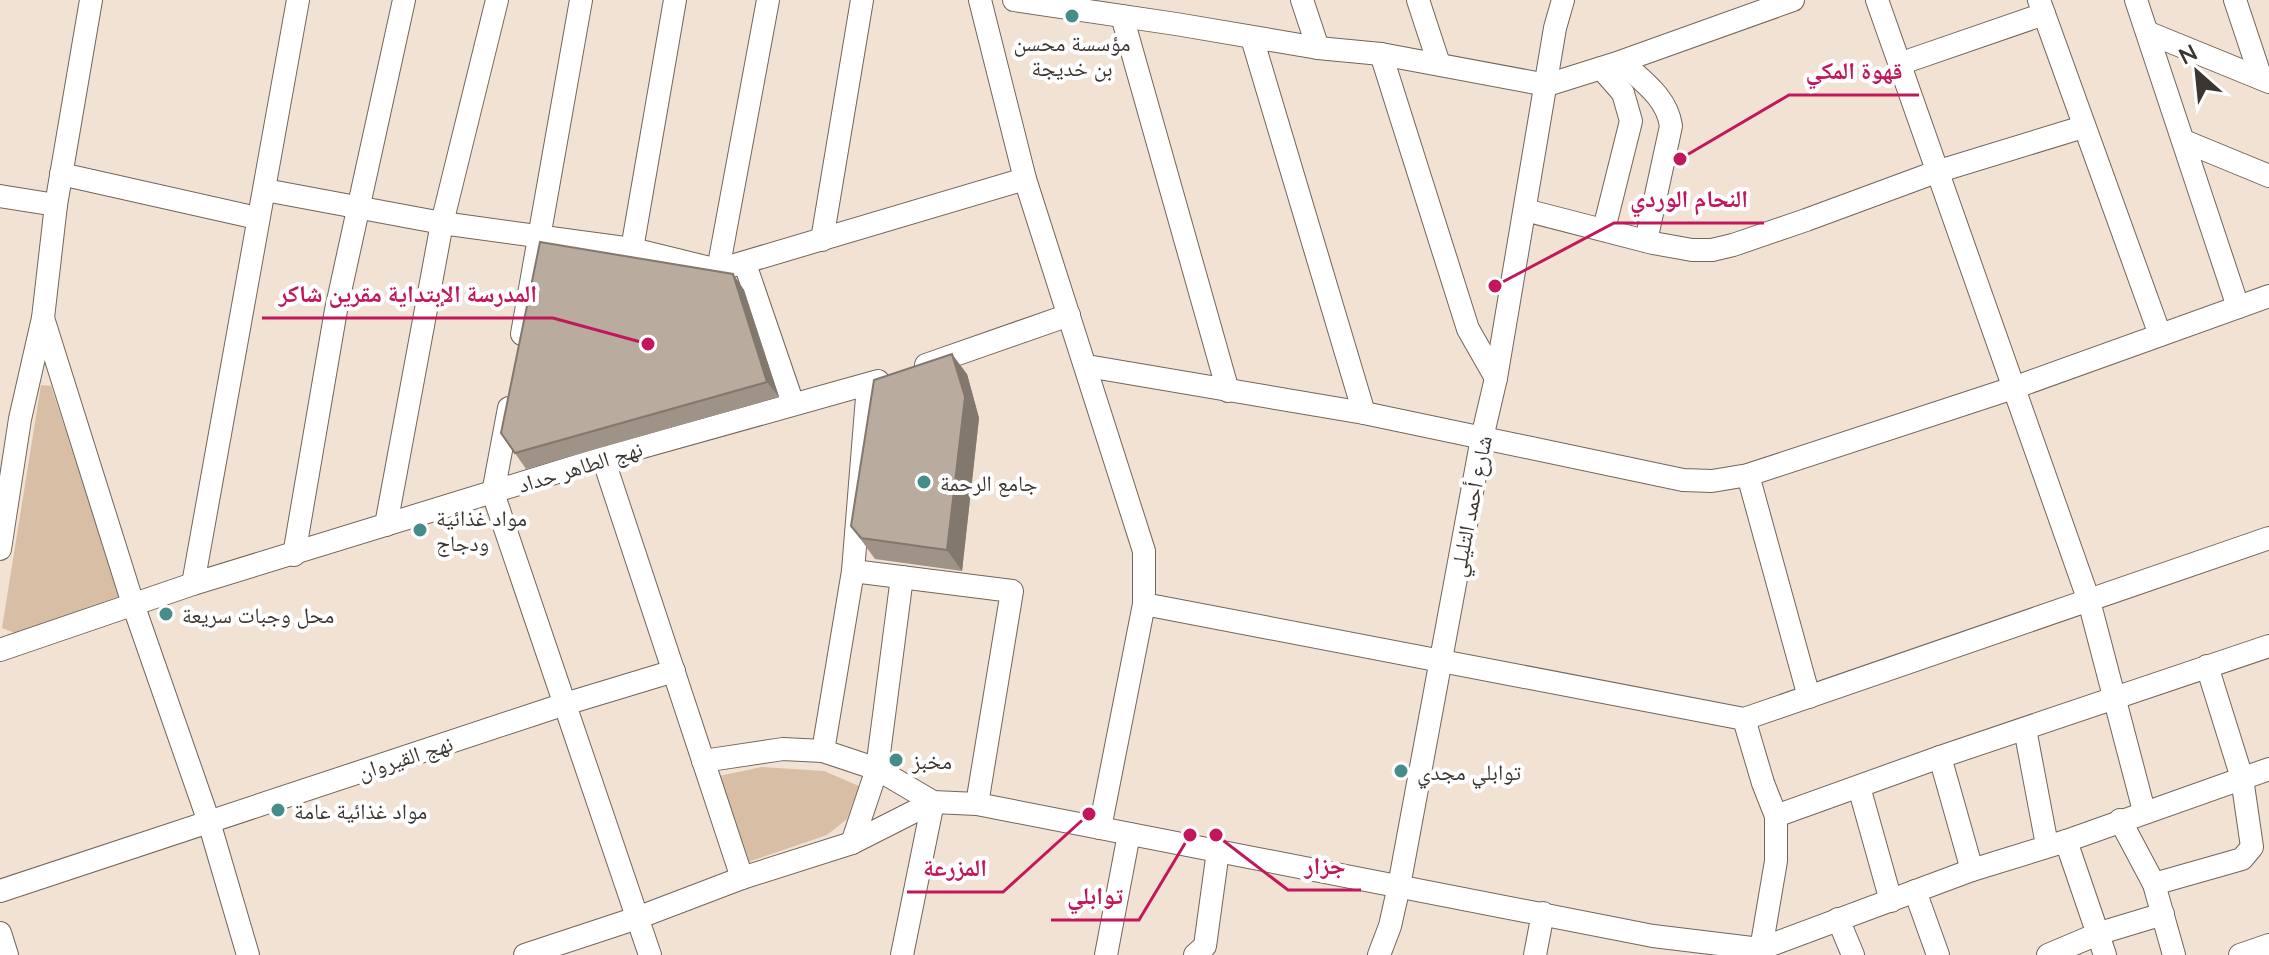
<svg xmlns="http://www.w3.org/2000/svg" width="2269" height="955" viewBox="0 0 2269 955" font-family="Lato,'Noto Naskh Arabic',sans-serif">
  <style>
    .green { fill: #d8bea5 }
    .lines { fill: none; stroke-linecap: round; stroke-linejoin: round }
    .street-casing { stroke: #726559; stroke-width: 24 }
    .street { stroke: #fff; stroke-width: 22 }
    .wall { fill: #9f9387 }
    .shaded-wall { fill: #82786e }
    .building { fill: #b9ab9d; stroke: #82786e; stroke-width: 2 }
    .poi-dot { fill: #458d8b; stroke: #fff; stroke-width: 3 }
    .labels { text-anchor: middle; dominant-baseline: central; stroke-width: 8; stroke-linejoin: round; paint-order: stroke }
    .poi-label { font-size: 22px; fill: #3c3630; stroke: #fff; text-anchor: start }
    .street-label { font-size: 22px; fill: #3c3630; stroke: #fff }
    .leader { fill: none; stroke: #c2185b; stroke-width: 3 }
    .callout-dot { fill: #c2185b; stroke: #fff; stroke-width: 3 }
    .callout-label { font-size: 24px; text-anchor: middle; font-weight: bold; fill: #c2185b; stroke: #fff; stroke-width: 8; stroke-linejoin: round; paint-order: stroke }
  </style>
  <rect width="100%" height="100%" fill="#f1e2d4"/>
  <g class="green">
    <polygon points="41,385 51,386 120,596 15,633 2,628"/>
    <polygon points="762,767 824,771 859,786 847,819 827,835 742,864 714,777"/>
  </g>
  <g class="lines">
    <g class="street-casing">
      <g id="street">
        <polyline points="980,0 1025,179 1144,551 1144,604 1100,828"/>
        <polyline points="1014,0 1176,24 1318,48 1381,54 1547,85 1614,64 1793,0"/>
        <polyline points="1302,0 1318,48"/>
        <polyline points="1418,0 1439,64"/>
        <polyline points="1877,0 2089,601 2144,811"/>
        <polyline points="2039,0 2160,335"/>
        <polyline points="2136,0 2238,307"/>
        <polyline points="2235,0 2261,78"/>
        <polyline points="1122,16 1228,391"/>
        <polyline points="2149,33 2269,82"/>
        <polyline points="1252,38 1364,413"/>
        <polyline points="1381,54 1468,329 1496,378"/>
        <path d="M1622 62C1642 81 1667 97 1671 126L1646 241"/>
        <polyline points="1899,64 2044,14"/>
        <polyline points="1601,68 1623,93 1631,121 1604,229"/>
        <polyline points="2184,141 2269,176"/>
        <polyline points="61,174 257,218"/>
        <polyline points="265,190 442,223 632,249 718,270 1025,179"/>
        <polyline points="0,196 56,205"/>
        <polyline points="1525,210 1653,243 1692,250 1712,250 1733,245 1806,220 1936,172 2083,127"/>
        <polyline points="822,240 862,0"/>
        <polyline points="632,249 675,0"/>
        <polyline points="745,264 793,404"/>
        <polyline points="718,270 768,0"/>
        <polyline points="43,318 133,604 209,822 248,955"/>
        <polyline points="522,334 581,0"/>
        <polyline points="926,365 1069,315"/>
        <polyline points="1087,366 1364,413 1683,480 1712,481 1748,475 2013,388 2269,296"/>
        <polyline points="868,385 853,571 823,751 877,769 933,802 977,804 1653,936 1760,949 1972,870 2066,841 2269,769"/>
        <polyline points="509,408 493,493 650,955"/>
        <polyline points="603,458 742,878"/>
        <polyline points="1748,475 1809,697"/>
        <polyline points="386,525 442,223 497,0"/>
        <polyline points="0,549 20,419 43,318 56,205 91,0"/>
        <polyline points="294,555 336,310 404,0"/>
        <polyline points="853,571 1012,591 977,804"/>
        <polyline points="193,584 298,0"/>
        <polyline points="1144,604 1744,719 2269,538"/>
        <polyline points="0,650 193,584 603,458 878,381"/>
        <polyline points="1744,719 1763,783 1776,816 1776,861 1760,955"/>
        <polyline points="2025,729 2047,845"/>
        <polyline points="1940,757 1972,870"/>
        <polyline points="703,761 783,749 823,751"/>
        <polyline points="1859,787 1891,901"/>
        <polyline points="1776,816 1940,757 2269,646"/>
        <polyline points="2120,820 2154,884 2174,955"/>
        <polyline points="2066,841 2105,955"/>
        <polyline points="852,843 877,769 902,577"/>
        <polyline points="2154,884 2242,859 2252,847 2242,778 2207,666"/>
        <polyline points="0,891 565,704 674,671"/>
        <polyline points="1915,891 1938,955"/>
        <polyline points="1838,919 1853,955"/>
        <polyline points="0,933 7,955"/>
        <polyline points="525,955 637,918 742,878 852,843 933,802"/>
        <polyline points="902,955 933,802"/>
        <polyline points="1106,955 1129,834"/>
        <polyline points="1195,955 1205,946 1218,851"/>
        <polyline points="1379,955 1390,926 1399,886 1482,438 1496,378 1555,28 1563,0"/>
        <polyline points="1535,955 1543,913"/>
        <polyline points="2048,955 2100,933 2163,914"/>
        <polyline points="2240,955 2269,945"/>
      </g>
    </g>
    <use href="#street" class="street"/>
  </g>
  <g class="wall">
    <polygon points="733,274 744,290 779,397 526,469 501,433"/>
    <polygon points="967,374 979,418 962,571 875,559 851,526"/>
  </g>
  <g class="shaded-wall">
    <polygon points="733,274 744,290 779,397 767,382"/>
    <polygon points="952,354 967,374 979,418 962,571 947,550"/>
  </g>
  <g class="building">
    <polygon points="540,242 733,274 767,382 515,453 501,433"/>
    <polygon points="952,354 965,397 947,550 861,538 851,526 874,380"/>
  </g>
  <g class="poi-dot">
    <circle cx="1072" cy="16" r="8"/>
    <circle cx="924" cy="482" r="8"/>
    <circle cx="420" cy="530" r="8"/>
    <circle cx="166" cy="614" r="8"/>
    <circle cx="896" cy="760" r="8"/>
    <circle cx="1401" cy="771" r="8"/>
    <circle cx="278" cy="810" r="8"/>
  </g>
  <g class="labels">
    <g class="poi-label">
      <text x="1072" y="42" text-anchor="middle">مؤسسة محسن<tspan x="1072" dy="25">بن خديجة</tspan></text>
      <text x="940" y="482">جامع الرحمة</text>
      <text x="436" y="517">مواد غذائية<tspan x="436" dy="25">ودجاج</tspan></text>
      <text x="182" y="614">محل وجبات سريعة</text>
      <text x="912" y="760">مخبز</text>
      <text x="1417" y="771">توابلي مجدي</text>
      <text x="294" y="810">مواد غذائية عامة</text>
    </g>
    <g class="street-label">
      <text transform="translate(580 466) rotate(-17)">نهج الطاهر حداد</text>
      <text transform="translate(1470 506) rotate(-79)">شارع أحمد التليلي</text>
      <text transform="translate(405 757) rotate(-18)">نهج القيروان</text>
    </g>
  </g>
  <path class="leader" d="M1680 159L1789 95H1919M1495 286L1614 223H1764M648 344L553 318H262M1216 835L1288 890H1361M1089 814L1003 892H907M1190 835L1139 920H1051"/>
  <g class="callout-dot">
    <circle cx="1680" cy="159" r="8"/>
    <circle cx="1495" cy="286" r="8"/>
    <circle cx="648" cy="344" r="8"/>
    <circle cx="1216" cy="835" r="8"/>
    <circle cx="1089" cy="814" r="8"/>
    <circle cx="1190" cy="835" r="8"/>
  </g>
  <g class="callout-label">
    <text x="1854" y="79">قهوة المكي</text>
    <text x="1689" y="207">النحام الوردي</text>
    <text x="408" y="302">المدرسة الإبتداية مقرين شاكر</text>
    <text x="1325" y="874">جزار</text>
    <text x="955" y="876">المزرعة</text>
    <text x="1095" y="904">توابلي</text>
  </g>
  <g transform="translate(2197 72) rotate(333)" stroke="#ffffff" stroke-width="6" paint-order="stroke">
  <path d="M0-6L14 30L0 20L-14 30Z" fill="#3c3630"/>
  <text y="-12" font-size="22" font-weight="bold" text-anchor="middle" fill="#3c3630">N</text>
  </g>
</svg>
